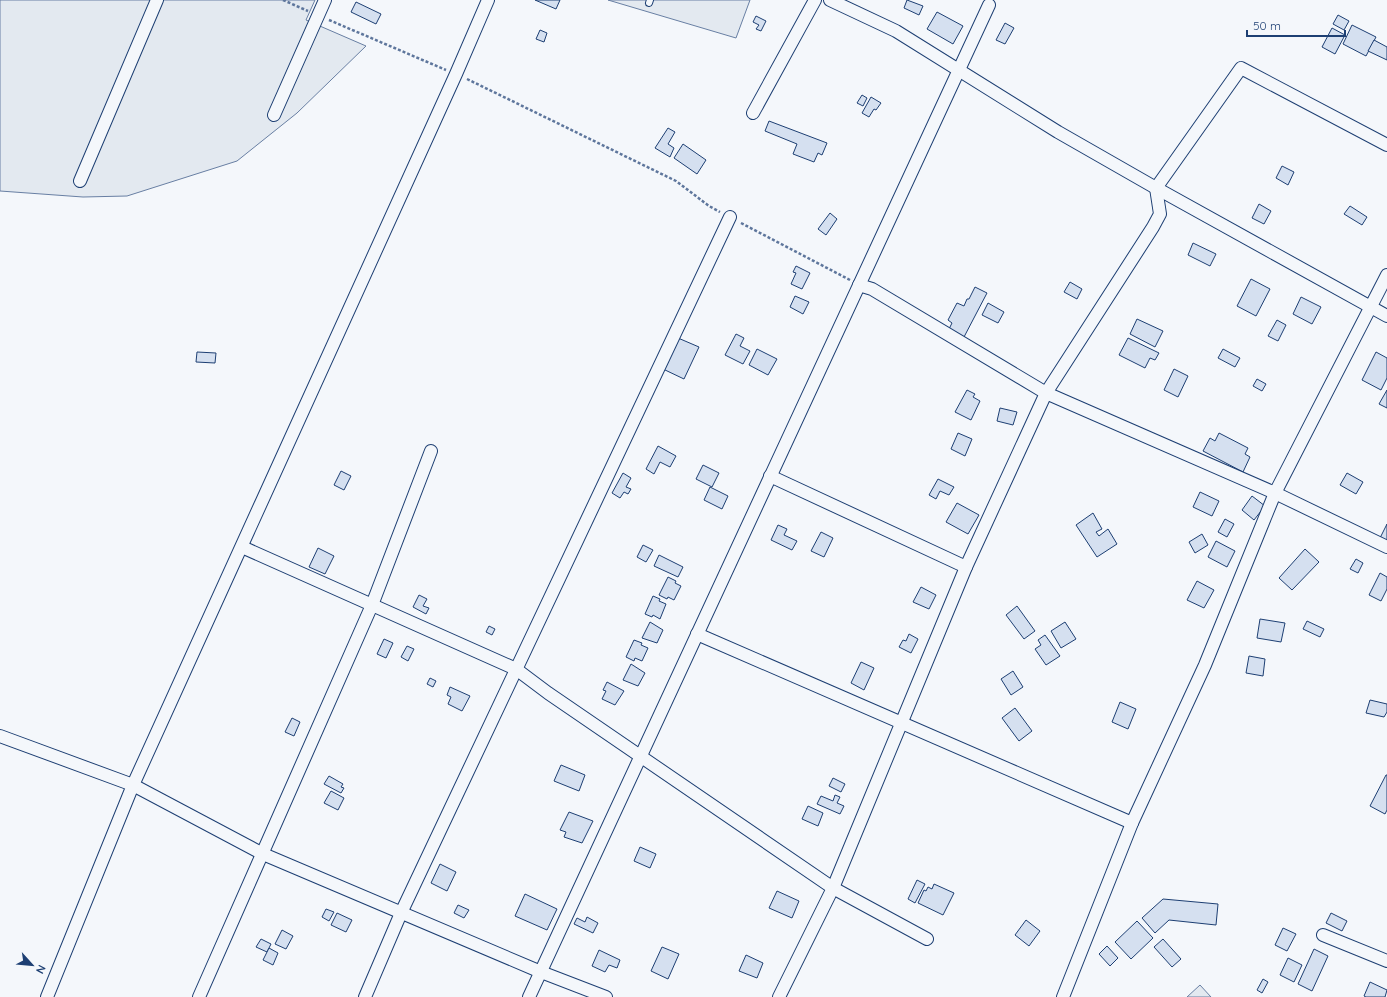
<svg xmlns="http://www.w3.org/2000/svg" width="1387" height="997" viewBox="0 0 1387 997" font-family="Quicksand,sans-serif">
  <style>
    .green { fill: #e3e9f0; stroke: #687fa3 }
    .building { fill: #d5e0f0; stroke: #1d3f73 }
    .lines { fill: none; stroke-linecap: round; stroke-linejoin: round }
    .service-casing { stroke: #1d3f73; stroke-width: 8 }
    .minor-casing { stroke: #1d3f73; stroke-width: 14 }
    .path { stroke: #5e769c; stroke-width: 2.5; stroke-dasharray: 3 2; stroke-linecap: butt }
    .service { stroke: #f4f7fb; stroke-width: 6 }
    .minor { stroke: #f4f7fb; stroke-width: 12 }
  </style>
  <rect width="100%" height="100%" fill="#f4f7fb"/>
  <g class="green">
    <polygon points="0,0 315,0 306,20 366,46 297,113 237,161 127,196 83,197 0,191"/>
    <polygon points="608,0 750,0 736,38"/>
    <polygon points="1200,985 1211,997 1187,997"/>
  </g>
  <g class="building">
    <polygon points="535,0 560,0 556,9"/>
    <polygon points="907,0 923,6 919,15 904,8"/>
    <polygon points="356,2 381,14 376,24 351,12"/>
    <polygon points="937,12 963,26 953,44 927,29"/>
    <polygon points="1338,15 1349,21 1344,30 1333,24"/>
    <polygon points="756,16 766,21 761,31 756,29 759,25 753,22"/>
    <polygon points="1005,23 1014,28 1005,44 996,40"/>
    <polygon points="1352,25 1376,37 1366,56 1343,44"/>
    <polygon points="1332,28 1345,35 1335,54 1322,47"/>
    <polygon points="540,30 547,33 544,42 536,39"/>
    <polygon points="1374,40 1387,47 1387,60 1368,51"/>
    <polygon points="862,95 867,98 863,106 857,103"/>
    <polygon points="871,97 881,103 876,110 874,109 869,117 862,113"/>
    <polygon points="769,121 827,143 822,155 818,153 814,162 793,154 797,144 765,131"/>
    <polygon points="668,128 675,132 668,144 674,148 670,157 655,148"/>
    <polygon points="683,144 706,160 697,174 674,158"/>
    <polygon points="1282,166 1294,172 1288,185 1276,178"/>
    <polygon points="1259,204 1271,211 1264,224 1252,218"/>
    <polygon points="1350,206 1367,217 1362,225 1344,214"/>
    <polygon points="830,213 837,219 826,235 818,229"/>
    <polygon points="1193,243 1216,254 1210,266 1188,255"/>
    <polygon points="796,266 810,273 802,289 791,284 796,273 793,272"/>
    <polygon points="1251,279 1270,289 1256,316 1237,306"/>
    <polygon points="1070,282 1082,289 1077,299 1064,292"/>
    <polygon points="975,287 987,293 964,337 949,329 952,323 948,320 957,303 964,306 967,299 969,299"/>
    <polygon points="795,296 809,302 803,314 790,307"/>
    <polygon points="1301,297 1321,307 1312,324 1293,314"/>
    <polygon points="988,303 1004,312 998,323 982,315"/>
    <polygon points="1137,319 1163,331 1155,347 1130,334"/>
    <polygon points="1277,320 1286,325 1278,341 1268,336"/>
    <polygon points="736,334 744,338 740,346 750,351 743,364 725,355"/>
    <polygon points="678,338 699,347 684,379 663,369"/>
    <polygon points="1128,338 1159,353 1155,360 1150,358 1145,368 1119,355"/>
    <polygon points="757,349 777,359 768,375 749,365"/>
    <polygon points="1223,349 1240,358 1235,367 1218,358"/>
    <polygon points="197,352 216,353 215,363 196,362"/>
    <polygon points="1376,352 1387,358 1387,378 1381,390 1362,380"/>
    <polygon points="1174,369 1188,376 1178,397 1164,390"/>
    <polygon points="1257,379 1266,384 1262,391 1253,386"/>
    <polygon points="967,390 975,394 973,397 980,401 971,420 955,412"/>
    <polygon points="1387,390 1387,408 1379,404"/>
    <polygon points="1000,408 1017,412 1013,425 997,421"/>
    <polygon points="958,433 972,439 965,456 951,449"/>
    <polygon points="1219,433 1248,448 1245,454 1250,457 1243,472 1203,451 1210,438 1215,441"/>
    <polygon points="658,446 676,456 670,467 660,462 654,474 646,469"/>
    <polygon points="703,465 719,473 712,487 696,479"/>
    <polygon points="341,471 351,476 344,490 334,485"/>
    <polygon points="623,473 631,478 626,487 631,489 628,494 624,492 620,498 612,493"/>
    <polygon points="1347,473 1363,482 1356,494 1340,485"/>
    <polygon points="938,479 954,487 949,495 940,491 936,499 929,495"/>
    <polygon points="710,487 728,496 722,509 704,500"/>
    <polygon points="1200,492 1219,501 1212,516 1193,507"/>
    <polygon points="1252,496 1265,506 1254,520 1242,510"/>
    <polygon points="957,503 979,515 968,534 946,522"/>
    <polygon points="1093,513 1102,529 1096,532 1099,536 1108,529 1117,544 1097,557 1076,525"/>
    <polygon points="1225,519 1234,524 1227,537 1218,532"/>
    <polygon points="1387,524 1387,542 1380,538"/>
    <polygon points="778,525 787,529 784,535 797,541 792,550 771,540"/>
    <polygon points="821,532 833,538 824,557 811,551"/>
    <polygon points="1202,534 1208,545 1195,553 1189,542"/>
    <polygon points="1216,541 1235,551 1227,567 1208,557"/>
    <polygon points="643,545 653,550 646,562 637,557"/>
    <polygon points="318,548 334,556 325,574 309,567"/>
    <polygon points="1305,549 1319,562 1292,590 1279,578"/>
    <polygon points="659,555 683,567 678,577 654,566"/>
    <polygon points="1356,559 1363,563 1358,573 1350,569"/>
    <polygon points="1380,573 1387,577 1387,589 1381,601 1369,595"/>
    <polygon points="668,577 676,581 675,583 681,586 674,600 668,597 667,599 659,595"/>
    <polygon points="1197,581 1214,590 1204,608 1187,600"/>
    <polygon points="921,587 936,595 929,609 913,602"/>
    <polygon points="419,595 427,599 423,606 429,608 426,614 413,607"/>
    <polygon points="653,596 660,599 659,601 666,604 660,619 653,615 652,617 645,614"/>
    <polygon points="1017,606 1035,631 1024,639 1006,615"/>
    <polygon points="1260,619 1285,623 1281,642 1257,638"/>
    <polygon points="1307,621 1324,629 1320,637 1303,629"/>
    <polygon points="650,622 663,630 657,643 642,638"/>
    <polygon points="1065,622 1076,639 1061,648 1051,631"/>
    <polygon points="489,626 495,629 492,635 486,632"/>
    <polygon points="909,634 918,639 911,653 899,647 903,640 906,641"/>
    <polygon points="1045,635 1060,656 1046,665 1035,649 1041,645 1038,640"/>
    <polygon points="384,639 393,643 386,658 377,654"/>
    <polygon points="634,640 642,643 641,645 648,648 642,661 635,658 634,661 626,657"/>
    <polygon points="407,646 414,649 408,661 401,657"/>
    <polygon points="1249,656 1265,659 1263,676 1246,673"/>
    <polygon points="861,662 874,668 864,690 851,683"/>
    <polygon points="631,664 645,673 638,686 623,680"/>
    <polygon points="1013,671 1023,687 1011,695 1001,679"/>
    <polygon points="430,678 436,681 433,687 427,684"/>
    <polygon points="607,682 624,691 615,705 602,699 606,691 603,690"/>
    <polygon points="450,687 470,696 462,711 448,704 451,697 447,695"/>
    <polygon points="1370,700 1387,704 1387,712 1384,717 1366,713"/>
    <polygon points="1120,702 1136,709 1128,729 1112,722"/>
    <polygon points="1015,708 1032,731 1019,741 1002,718"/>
    <polygon points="292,718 300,722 294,736 285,732"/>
    <polygon points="561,765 585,775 579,791 554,781"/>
    <polygon points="1386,775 1387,775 1387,810 1385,814 1370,806"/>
    <polygon points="329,776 343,784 341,787 344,788 341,793 324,784"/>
    <polygon points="833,778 845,784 841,792 829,786"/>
    <polygon points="331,791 344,798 338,810 324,803"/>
    <polygon points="835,795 840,797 837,803 844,806 840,814 817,804 821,796 833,801"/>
    <polygon points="808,806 823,813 818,826 802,819"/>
    <polygon points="569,812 593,821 582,843 564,837 566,832 560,830"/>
    <polygon points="640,847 656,854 650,868 634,861"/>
    <polygon points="440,864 456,872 447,891 431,883"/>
    <polygon points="917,880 925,884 915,903 908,899"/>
    <polygon points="934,884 954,893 943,915 918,903 924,890 926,891 928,887 932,889"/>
    <polygon points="777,891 799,901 792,918 769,908"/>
    <polygon points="525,894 557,909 547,930 515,916"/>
    <polygon points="1163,899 1218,904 1216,925 1169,920 1155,933 1142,918"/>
    <polygon points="458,905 469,910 464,918 454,913"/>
    <polygon points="326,909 334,912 329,921 322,917"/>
    <polygon points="337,913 352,920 346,932 331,925"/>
    <polygon points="1331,913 1347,921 1342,931 1326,923"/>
    <polygon points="587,917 598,923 593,933 574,924 577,918 585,922"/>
    <polygon points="1026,920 1040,931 1029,946 1015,935"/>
    <polygon points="1137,921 1153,938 1131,959 1115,942"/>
    <polygon points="1283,928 1296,934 1287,951 1275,945"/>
    <polygon points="282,930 293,936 286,949 275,944"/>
    <polygon points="261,939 271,944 267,952 256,947"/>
    <polygon points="1163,939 1181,959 1172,967 1154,947"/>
    <polygon points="1107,946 1118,958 1110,966 1099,954"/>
    <polygon points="662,947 679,954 668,979 651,971"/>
    <polygon points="269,948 278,953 273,965 263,960"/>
    <polygon points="1314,949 1328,956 1312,991 1298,984"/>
    <polygon points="599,950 620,960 617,968 609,965 605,972 592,966"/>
    <polygon points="746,955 763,963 757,978 739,971"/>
    <polygon points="1288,958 1302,965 1294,982 1280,975"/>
    <polygon points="1263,979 1268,982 1262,993 1257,990"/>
    <polygon points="1370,982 1387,990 1385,997 1366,997 1364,996"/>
  </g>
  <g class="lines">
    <g class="service-casing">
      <polyline id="service" points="649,3 650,0"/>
    </g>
    <g class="minor-casing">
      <g id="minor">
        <polyline points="830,0 896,31 1058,132 1156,188 1387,316"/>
        <polyline points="753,113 815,0"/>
        <polyline points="274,115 325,0"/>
        <polyline points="80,181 157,0"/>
        <polyline points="859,285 872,289 1046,393 1275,493 1387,547"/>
        <polyline points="770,476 966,567"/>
        <polyline points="242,547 516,669 548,693 833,888 927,939"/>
        <polyline points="697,634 1132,823"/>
        <polyline points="0,736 133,785 263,854 541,972 606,997"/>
        <polyline points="1323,935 1387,961"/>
        <polyline points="47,997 133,785 456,74 488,0"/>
        <polyline points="199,997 372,605 431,451"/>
        <polyline points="365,997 401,913 730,217"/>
        <polyline points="529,997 989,5"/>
        <polyline points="779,997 833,888 966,567 1046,393 1153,227 1160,214 1156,188 1241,68 1387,145"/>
        <polyline points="1063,997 1132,823 1205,665 1275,493 1387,275"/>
      </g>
    </g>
    <g class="path">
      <polyline points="283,0 308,11"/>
      <polyline points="329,20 446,70"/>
      <polyline points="467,79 676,181 709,206 720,212"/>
      <polyline points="741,223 850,280"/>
    </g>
    <use href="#service" class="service"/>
    <use href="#minor" class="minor"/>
  </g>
  <g transform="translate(32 965) rotate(117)" stroke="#f4f7fb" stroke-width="3" paint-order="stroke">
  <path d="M0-3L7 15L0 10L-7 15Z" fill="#1d3f73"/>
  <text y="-6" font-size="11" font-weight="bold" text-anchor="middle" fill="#1d3f73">N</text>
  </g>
  <path d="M1247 30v6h98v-6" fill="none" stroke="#1d3f73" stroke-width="2"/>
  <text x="1253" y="30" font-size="12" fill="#1d3f73" stroke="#f4f7fb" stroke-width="3" paint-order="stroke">50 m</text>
</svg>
